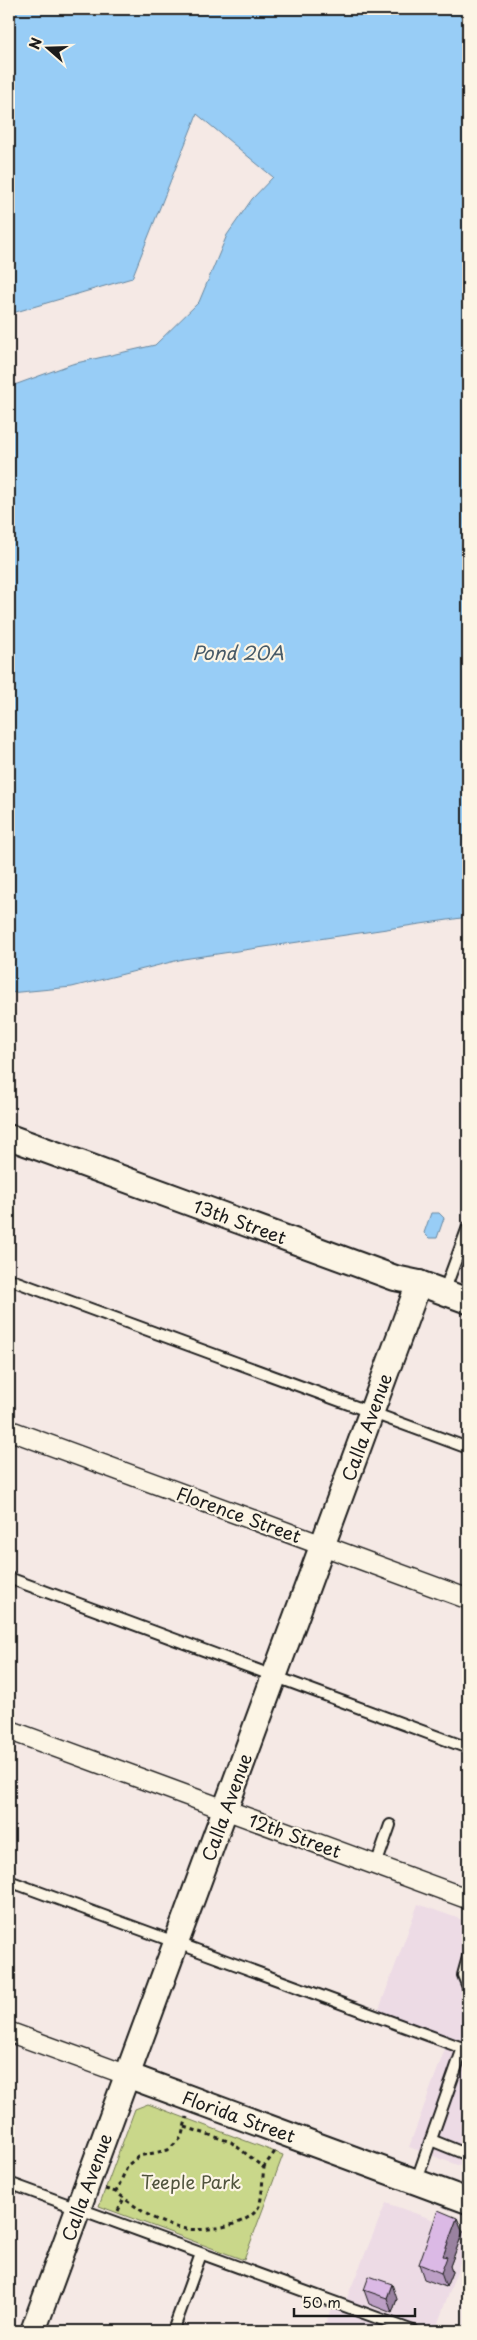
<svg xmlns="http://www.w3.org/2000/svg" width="477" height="2340" viewBox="0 0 477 2340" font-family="'Playpen Sans',sans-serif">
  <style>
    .built { fill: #eddbe5 }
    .green { fill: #c9d78a; stroke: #727a53 }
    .water { fill: #98cdf6; stroke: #66869f }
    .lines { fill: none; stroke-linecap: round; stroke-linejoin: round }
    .service-casing { stroke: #1c1c1c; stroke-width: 14 }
    .minor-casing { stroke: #1c1c1c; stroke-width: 22 }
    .tertiary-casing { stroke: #1c1c1c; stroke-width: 28 }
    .path { stroke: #1c1c1c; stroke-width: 3; stroke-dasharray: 4 4; stroke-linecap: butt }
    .service { stroke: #fcf5e5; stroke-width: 10 }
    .minor { stroke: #fcf5e5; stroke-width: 19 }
    .tertiary { stroke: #fcf5e5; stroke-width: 24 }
    .wall { fill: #bc9fc5; stroke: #1c1c1c }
    .shaded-wall { fill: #9982a0; stroke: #1c1c1c }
    .building { fill: #dbb9e5; stroke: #1c1c1c }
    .labels { text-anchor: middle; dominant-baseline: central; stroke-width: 4.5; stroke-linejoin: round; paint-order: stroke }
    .street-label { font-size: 18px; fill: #1c1c1c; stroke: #fcf5e5 }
    .park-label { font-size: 18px; fill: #50543d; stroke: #fcf5e5 }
    .water-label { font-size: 19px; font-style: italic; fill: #475a68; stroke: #fcf5e5 }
  </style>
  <rect width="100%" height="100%" fill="#f5e9e5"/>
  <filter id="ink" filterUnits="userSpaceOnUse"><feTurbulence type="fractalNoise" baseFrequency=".02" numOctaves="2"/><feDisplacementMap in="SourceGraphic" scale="10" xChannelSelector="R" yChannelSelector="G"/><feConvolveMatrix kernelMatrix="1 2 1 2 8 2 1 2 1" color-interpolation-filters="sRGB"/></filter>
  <g filter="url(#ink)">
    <g class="built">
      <polygon points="418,1904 468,1922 468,2169 409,2147 445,2049 374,2023"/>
      <polygon points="386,2203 468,2232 468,2241 435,2331 323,2331 331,2309 341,2312"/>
    </g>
    <polygon class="green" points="148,2104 283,2155 244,2260 99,2206 135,2109"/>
    <g class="water">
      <polygon points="9,9 468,9 468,917 183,959 72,987 9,993 9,387 72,364 155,345 199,302 227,235 252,199 273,177 197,114 132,278 9,314"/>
      <polygon points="431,1213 439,1213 444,1218 437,1238 429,1238 424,1233"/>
    </g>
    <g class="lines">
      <g class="service-casing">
        <g id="service">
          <polyline points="9,1279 468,1448"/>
          <polyline points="444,1292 468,1227"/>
          <polyline points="9,1578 468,1748"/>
          <polyline points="376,1865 390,1825"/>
          <polyline points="9,1881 468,2050"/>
          <polyline points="468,1957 463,1975 468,1987"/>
          <polyline points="431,2140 468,2155"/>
          <polyline points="416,2182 463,2048"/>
          <polyline points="9,2183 413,2331"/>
          <polyline points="173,2331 201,2254"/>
        </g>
      </g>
      <g class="minor-casing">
        <g id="minor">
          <polyline points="9,1430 468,1599"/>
          <polyline points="9,1730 468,1899"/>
          <polyline points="9,2032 127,2075"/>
        </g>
      </g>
      <g class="tertiary-casing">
        <g id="tertiary">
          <polyline points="12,1138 395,1278 419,1283 468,1301"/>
          <polyline points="127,2075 468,2201"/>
          <polyline points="33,2331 419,1283"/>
        </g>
      </g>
      <g class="path">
        <path d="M185 2127 231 2142 264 2168C262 2179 263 2195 259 2206 254 2217 239 2223 227 2226 177 2237 155 2222 116 2192L128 2165 139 2156 168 2150 181 2138 187 2117"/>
        <polyline points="263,2168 276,2150"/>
        <polyline points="105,2189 116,2192"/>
        <polyline points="118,2211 124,2198"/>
      </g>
      <use href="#service" class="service"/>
      <use href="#minor" class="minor"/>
      <use href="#tertiary" class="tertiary"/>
    </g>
    <g class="wall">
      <polygon points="457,2218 463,2232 450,2266 452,2272 446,2287 424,2279 419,2264"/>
      <polygon points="364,2290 397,2299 392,2313 369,2304"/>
    </g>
    <g class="shaded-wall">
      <polygon points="457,2218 463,2232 450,2266 452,2272 446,2287 441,2273 443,2256"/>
      <polygon points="392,2284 397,2299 392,2313 387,2298"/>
    </g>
    <g class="building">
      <polygon points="438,2210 457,2218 443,2256 447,2257 441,2273 419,2264"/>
      <polygon points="369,2276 392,2284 387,2298 364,2290"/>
    </g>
  </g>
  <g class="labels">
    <g class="street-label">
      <text transform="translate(240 1221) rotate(20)">13th Street</text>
      <text transform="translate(366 1427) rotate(-70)">Calla Avenue</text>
      <text transform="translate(239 1514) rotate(20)">Florence Street</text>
      <text transform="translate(226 1807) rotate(-70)">Calla Avenue</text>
      <text transform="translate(295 1835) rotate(20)">12th Street</text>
      <text transform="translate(239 2116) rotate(20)">Florida Street</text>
      <text transform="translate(86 2187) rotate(-70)">Calla Avenue</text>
    </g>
    <g class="park-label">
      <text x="191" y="2181">Teeple Park</text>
    </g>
    <g class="water-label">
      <text x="238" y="652">Pond 20A</text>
    </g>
  </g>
  <rect width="477" height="2340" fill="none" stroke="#fcf5e5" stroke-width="30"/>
  <rect x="15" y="15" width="447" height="2310" fill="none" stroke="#1c1c1c" stroke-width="2" filter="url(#ink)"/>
  <g transform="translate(48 48) rotate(290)" stroke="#fcf5e5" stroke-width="4" paint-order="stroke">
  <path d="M0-4L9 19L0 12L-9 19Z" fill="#1c1c1c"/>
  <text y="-8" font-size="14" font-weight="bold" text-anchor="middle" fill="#1c1c1c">N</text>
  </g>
  <path d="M294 2308v8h121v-8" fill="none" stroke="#1c1c1c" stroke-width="2.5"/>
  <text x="302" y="2308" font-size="15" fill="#1c1c1c" stroke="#fcf5e5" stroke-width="4" paint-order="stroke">50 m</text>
</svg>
